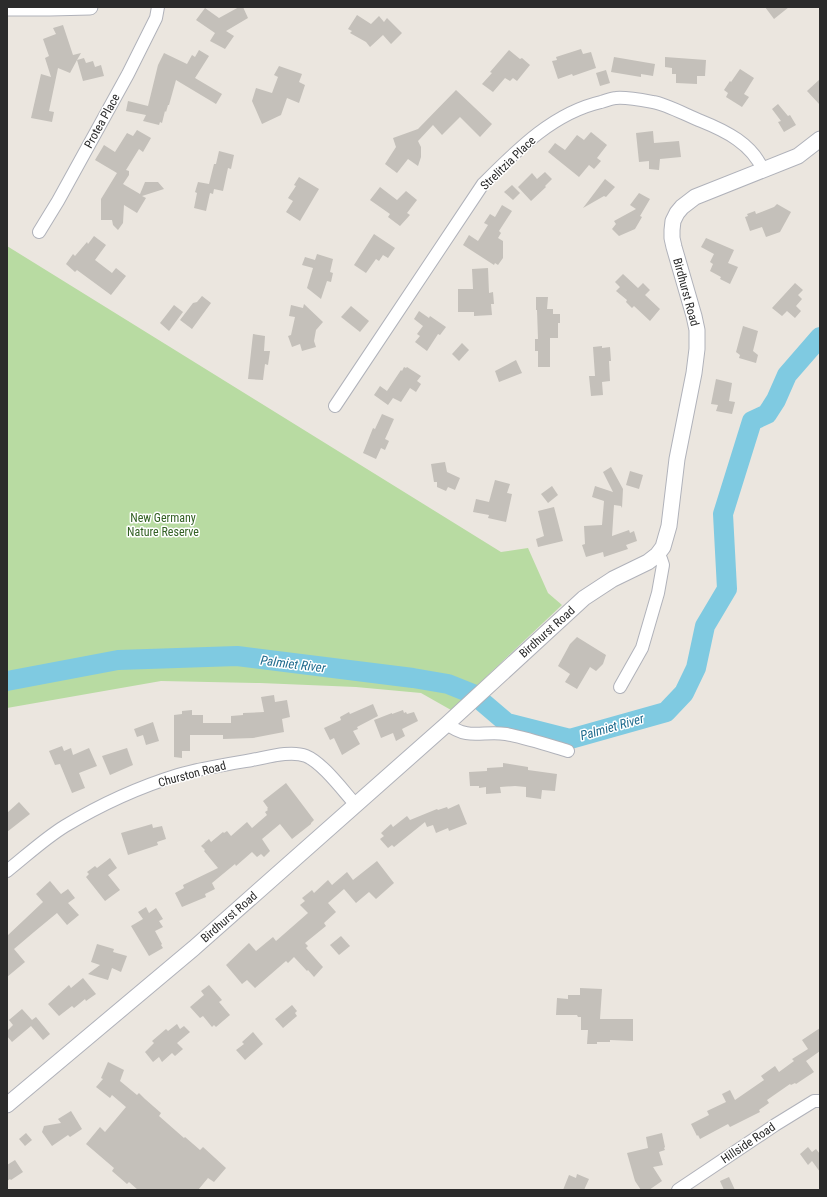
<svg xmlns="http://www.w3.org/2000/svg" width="827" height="1197" viewBox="0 0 827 1197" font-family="'Roboto Condensed',sans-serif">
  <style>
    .green { fill: #b8dba2 }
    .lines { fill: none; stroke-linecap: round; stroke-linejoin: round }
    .river { stroke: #7fcae1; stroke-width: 20 }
    .building { fill: #c4c0ba }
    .minor-casing { stroke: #b0b2ba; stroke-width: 14 }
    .tertiary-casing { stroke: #b0b2ba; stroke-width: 17 }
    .minor { stroke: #fff; stroke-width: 12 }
    .tertiary { stroke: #fff; stroke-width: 15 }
    .labels { text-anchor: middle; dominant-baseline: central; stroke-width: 3; stroke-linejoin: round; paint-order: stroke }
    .street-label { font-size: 12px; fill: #2b2b2b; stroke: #fff }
    .park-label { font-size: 12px; fill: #326023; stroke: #fff }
    .water-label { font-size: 13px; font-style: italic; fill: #1e6a8d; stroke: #fff }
  </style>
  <rect width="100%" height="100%" fill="#ebe6df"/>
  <polygon class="green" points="7,246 501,552 528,548 548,593 562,605 451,710 421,693 356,687 260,683 161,681 7,708"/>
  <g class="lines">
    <polyline class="river" points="7,681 118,660 237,656 413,678 448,684 473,694 507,723 570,739 666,712 684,693 696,668 705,626 727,589 723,514 752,421 767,414 776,400 787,375 820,337"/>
  </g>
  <g class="building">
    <polygon points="239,7 243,7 248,18 226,31 234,36 225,49 210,41 215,33 196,20 205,8 219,18"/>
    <polygon points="765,7 789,7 774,19"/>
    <polygon points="357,15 371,24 379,16 384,22 387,18 402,33 391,44 383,35 370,47 366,42 350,33 352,31 348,29"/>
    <polygon points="63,25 73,55 81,53 77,60 84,58 86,63 93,61 95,67 101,65 104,76 83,81 77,60 70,73 58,68 49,111 54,112 52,122 31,118 41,74 51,77 45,58 49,56 43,39 56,34 53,28"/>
    <polygon points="581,49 583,54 591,52 596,68 573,76 572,74 558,79 552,61 557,60 556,57"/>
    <polygon points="199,50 209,56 195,78 222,94 216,104 176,80 169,105 168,105 166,112 165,111 162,123 160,122 159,125 143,121 146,115 126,111 128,101 148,106 158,65 164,53 187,64 192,55 195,57"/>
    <polygon points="509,50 520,59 522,58 530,65 517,81 513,78 510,81 505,78 493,92 482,84 492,73 490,72"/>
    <polygon points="614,57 655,64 653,76 641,74 641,77 611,72"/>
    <polygon points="665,57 706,60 705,76 697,76 697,84 676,83 676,74 672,74 672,68 665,67"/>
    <polygon points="279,66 302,74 299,82 305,85 299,103 287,98 281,115 262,124 252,101 256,88 272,93 278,77 274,75"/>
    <polygon points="740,69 754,78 744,94 749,97 742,107 726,97 728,93 724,90 730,81 731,82"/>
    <polygon points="606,70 610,83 600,86 596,73"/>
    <polygon points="820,79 820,105 807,91"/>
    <polygon points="456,90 492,124 480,137 460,117 442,135 433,125 418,141 421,147 421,157 418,166 408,159 397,173 385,164 396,147 393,138 418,129"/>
    <polygon points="778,104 788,116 790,115 796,125 784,132 778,122 781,121 772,109"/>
    <polygon points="137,130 151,138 143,152 139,149 126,170 129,171 129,175 123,184 140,194 145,182 158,182 164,189 142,196 146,198 137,213 124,205 123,223 118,230 113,225 112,220 101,220 101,199 117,173 95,160 104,145 115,152 127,133 133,136"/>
    <polygon points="653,131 654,143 679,141 681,157 660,159 659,170 649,169 649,161 639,162 636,133"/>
    <polygon points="591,132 607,145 597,158 601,161 594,169 589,165 579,177 548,152 555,143 565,150 577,135 584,140"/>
    <polygon points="219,151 234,155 231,169 228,168 223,191 214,189 213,194 210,193 206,211 194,208 197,193 195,192 198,182 209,184 214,164 216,164"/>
    <polygon points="545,172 552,179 545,186 546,187 531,201 518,187 532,173 537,179"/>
    <polygon points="299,177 319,189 300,221 286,212 293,201 288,198 296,186 294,185"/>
    <polygon points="605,179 615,187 606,197 604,196 583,208"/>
    <polygon points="512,185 520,193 513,200 504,192"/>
    <polygon points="380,187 397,200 406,191 417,200 407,213 410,215 400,226 388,217 390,214 370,200"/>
    <polygon points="639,193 650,199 640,216 642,217 635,229 619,236 612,229 616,224 614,221 636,209 630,205"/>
    <polygon points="777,204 791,212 780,232 766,237 762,227 750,231 745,217 748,216 747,214 755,211 756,214 774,207"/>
    <polygon points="502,205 512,211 499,231 501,233 498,238 503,241 503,258 498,265 495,263 494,265 463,245 469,235 478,241 488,225 484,223 490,214 495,217"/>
    <polygon points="374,234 395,248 388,258 383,255 379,261 376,259 366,273 354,265"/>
    <polygon points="94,236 106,245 95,260 112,273 116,268 126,276 111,295 77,270 75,272 66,264 73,254 75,256 87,242 88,244"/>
    <polygon points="706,238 734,250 728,263 738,267 730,284 720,279 721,277 710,271 713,264 710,262 714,254 701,247"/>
    <polygon points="317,254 333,259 330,272 333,273 331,282 327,281 321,299 307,288 313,268 302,265 305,257 315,260"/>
    <polygon points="488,268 489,293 493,292 494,304 491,304 492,315 474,316 474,312 458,312 458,289 473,289 472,269"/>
    <polygon points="623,274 638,288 643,283 650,290 645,295 660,309 650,321 634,306 632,308 626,302 627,300 616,291 620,287 615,282"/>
    <polygon points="795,283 803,290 798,295 802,299 796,306 801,311 795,318 787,311 782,316 772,308"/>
    <polygon points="202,296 211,303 192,329 180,320 193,303 197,302"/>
    <polygon points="536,297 548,297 547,309 553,309 553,314 560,314 560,323 558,323 558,338 550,338 550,367 538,367 538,351 535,351 535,339 538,339 537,310 536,310"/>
    <polygon points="304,304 323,322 316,330 314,341 316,347 302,351 300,344 292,347 288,336 291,335 295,317 289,316 291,305 303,308"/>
    <polygon points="174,305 183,312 169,331 160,323"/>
    <polygon points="351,306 369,321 360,332 341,317"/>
    <polygon points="419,311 429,318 430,316 446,327 440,335 438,334 427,351 415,342 420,336 417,334 423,326 414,319"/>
    <polygon points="743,326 758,331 753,351 758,355 756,363 739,358 740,355 736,352"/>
    <polygon points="253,334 265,336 264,351 270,351 268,365 265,364 263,380 248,379"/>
    <polygon points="462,343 469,350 459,361 452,354"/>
    <polygon points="602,346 602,348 610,347 611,361 609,361 610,381 602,382 603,395 591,396 589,376 595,376 593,347"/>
    <polygon points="516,360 522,373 499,382 495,371"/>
    <polygon points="404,367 406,368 407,367 421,376 417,381 421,384 416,392 410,388 401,402 393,398 388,405 374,395 380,386 387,391 401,370 402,371"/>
    <polygon points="716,379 732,383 729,401 735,402 732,414 716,411 718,405 711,404"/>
    <polygon points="382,414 394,419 385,439 389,441 385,450 381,448 376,459 363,453 373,428 375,429"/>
    <polygon points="445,462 447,472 460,478 455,490 448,487 446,491 437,487 437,482 434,482 431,464"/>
    <polygon points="611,467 623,489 622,508 621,506 614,505 612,536 629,530 630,533 634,531 637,541 626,545 628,549 604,557 603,552 586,557 582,545 585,544 584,526 602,525 604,501 592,497 595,486 613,492 603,472"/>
    <polygon points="630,471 643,475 639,489 626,485"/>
    <polygon points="495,480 510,484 507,493 512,494 506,522 488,518 489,515 473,512 476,499 489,502"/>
    <polygon points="552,486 558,495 548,503 541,494"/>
    <polygon points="554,507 563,541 538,547 536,539 544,536 538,511"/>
    <polygon points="577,637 606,655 603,664 596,671 590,667 577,689 565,682 570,674 558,666 570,644"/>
    <polygon points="274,695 275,702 287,700 290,717 282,719 284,732 253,738 223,739 223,735 190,735 190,751 182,751 182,758 174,757 174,715 182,714 182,711 192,710 192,715 203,715 203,723 231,723 231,716 243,715 243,713 264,712 261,697"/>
    <polygon points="373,704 378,716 357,727 358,729 353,731 360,744 342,755 334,738 330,740 324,728 341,720 340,717 349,712 350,714"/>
    <polygon points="403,710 404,713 406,712 407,714 414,712 418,721 402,729 405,736 396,741 393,733 381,738 374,720 392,713 392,714"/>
    <polygon points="153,722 159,741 146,745 143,735 137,737 134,729"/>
    <polygon points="62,746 64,751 71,748 73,755 89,748 97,766 79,773 85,788 72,793 60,764 55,765 49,751"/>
    <polygon points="127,748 133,765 110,775 102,756"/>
    <polygon points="503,763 528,767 528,770 557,774 555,791 542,790 541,799 526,797 526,787 515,786 500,787 501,793 486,794 486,787 479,788 479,786 470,786 469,772 487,771 487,768 503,767"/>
    <polygon points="286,783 314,820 311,823 311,824 292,839 280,824 262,839 270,851 264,857 261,854 257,857 252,852 236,866 235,864 212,883 215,889 205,894 206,897 182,907 175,893 184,888 183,885 218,868 204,851 205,850 201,846 209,839 211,842 223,832 224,833 227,831 231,836 247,822 252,828 267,815 265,812 268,810 267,809 268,808 263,801"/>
    <polygon points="19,802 30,814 7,832 7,813"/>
    <polygon points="459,804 467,824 449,831 448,828 436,833 433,825 427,827 425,822 394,847 392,845 388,848 380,839 384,836 381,833 391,824 393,827 407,816 410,820 437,809 438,810 447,807 448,809"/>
    <polygon points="152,824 153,828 162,826 166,839 157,842 158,845 128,855 121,833"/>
    <polygon points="110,858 117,868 108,875 120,890 105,901 86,877 89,874 87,872 95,866 97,868"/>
    <polygon points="377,861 394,883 376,899 369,892 356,903 344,889 328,903 336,912 324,923 326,926 305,943 308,946 306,948 323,967 314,977 308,970 307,971 294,957 288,963 286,961 255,988 247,980 242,984 226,965 249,943 256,951 273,937 276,941 308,913 300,905 305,901 302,898 312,890 314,893 328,880 332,885 347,872 353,880"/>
    <polygon points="50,881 61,894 68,889 75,898 68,903 79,915 67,925 57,913 34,932 14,949 25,962 7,977 7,936 43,902 36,894"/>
    <polygon points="146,907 149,913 156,908 163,919 159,921 163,927 155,931 162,944 161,945 163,948 149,956 131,926 143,919 138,912"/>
    <polygon points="341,936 350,946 339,955 330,945"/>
    <polygon points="97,944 114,949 113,952 127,956 121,972 112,968 108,980 88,974 100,965 91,962"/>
    <polygon points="83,978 96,994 86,1001 85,999 74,1008 72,1006 59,1016 48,1004 69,985 71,988"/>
    <polygon points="209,985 222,1000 219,1002 230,1015 216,1027 214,1025 212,1027 203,1016 200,1018 190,1007 204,995 201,991"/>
    <polygon points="580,988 602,989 600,1019 633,1019 633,1041 610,1040 610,1042 597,1042 597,1044 587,1044 588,1030 581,1030 581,1017 578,1017 577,1015 556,1015 557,998 568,999 568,995 580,995"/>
    <polygon points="292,1005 297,1011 295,1013 297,1016 283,1028 275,1019"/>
    <polygon points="22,1009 32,1020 36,1017 50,1034 43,1040 31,1026 12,1042 7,1036 7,1031 13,1025 9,1020"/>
    <polygon points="177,1024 180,1029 184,1026 190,1032 177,1043 183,1049 175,1056 172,1053 162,1062 159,1057 153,1062 145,1052 154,1043 152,1041 166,1029 168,1031"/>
    <polygon points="820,1028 820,1051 806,1061 814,1072 796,1084 795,1083 791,1085 790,1084 767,1100 769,1103 759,1110 760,1112 730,1127 728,1124 700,1139 698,1135 697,1136 691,1124 709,1115 707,1111 726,1102 722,1094 730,1090 735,1100 764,1080 761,1076 775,1066 779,1072 794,1061 792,1059 808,1049 802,1040"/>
    <polygon points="253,1032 263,1044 245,1060 236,1050 244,1044 242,1042"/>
    <polygon points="108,1062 124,1070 120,1081 137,1095 139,1093 145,1099 161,1113 159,1116 184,1138 185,1137 200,1150 203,1147 226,1168 214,1182 208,1178 198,1190 138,1190 129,1182 127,1184 112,1171 114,1168 86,1144 100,1127 105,1132 126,1107 112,1095 110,1098 96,1087 103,1079 101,1078"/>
    <polygon points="71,1111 82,1129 70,1137 68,1135 52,1146 42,1132 44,1126 61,1123 58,1119"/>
    <polygon points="26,1133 32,1140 25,1146 19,1139"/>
    <polygon points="662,1133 665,1147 664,1148 665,1150 659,1152 663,1165 653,1167 662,1181 649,1190 641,1190 635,1181 627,1153 648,1148 646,1137"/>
    <polygon points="808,1147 812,1152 816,1149 820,1154 820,1172 812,1161 808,1165 800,1154"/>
    <polygon points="15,1160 23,1172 11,1180 10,1179 7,1181 7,1165"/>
    <polygon points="577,1174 589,1179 584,1190 563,1190 569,1175 576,1178"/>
    <polygon points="729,1177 735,1190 724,1190 720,1181"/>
  </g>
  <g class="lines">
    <g class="minor-casing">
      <g id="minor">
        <polyline points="39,232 58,201 128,74 156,18 158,7"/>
        <path d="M335 406 483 184C517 150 553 113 601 102 606 101 611 98 616 98 626 97 642 100 653 102 666 104 688 116 701 121 726 131 752 144 763 170"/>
        <polyline points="620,687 642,648 658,593 663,565 661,559 657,555"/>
        <path d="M447 724C469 741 483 730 506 734 527 738 548 745 568 751"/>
        <path d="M7 871C26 856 44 839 65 826 100 805 139 787 178 775 202 768 228 764 252 760 268 757 291 750 306 756 323 763 344 792 356 805"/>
        <polyline points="678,1190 775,1125 814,1101 820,1101"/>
      </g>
    </g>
    <g class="tertiary-casing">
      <g id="tertiary">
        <polyline points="7,8 50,8 90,7"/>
        <polyline points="7,1105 194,948 447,724 584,598 613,579 648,562 657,555 663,547 669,526 677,459 694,373 697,349 697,330 694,316 674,247 672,238 672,230 673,221 677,213 682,207 695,197 798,156 820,139"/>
      </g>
    </g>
    <use href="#minor" class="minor"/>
    <use href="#tertiary" class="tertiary"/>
  </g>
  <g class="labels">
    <g class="street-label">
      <text transform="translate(102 121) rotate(-61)">Protea Place</text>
      <text transform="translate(508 163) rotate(-44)">Strelitzia Place</text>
      <text transform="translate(686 292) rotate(75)">Birdhurst Road</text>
      <text transform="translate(547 632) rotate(-42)">Birdhurst Road</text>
      <text transform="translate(192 774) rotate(-15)">Churston Road</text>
      <text transform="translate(229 917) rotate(-41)">Birdhurst Road</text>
      <text transform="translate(748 1143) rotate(-34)">Hillside Road</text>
    </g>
    <g class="park-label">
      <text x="163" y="518">New Germany<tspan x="163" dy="14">Nature Reserve</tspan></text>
    </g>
    <g class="water-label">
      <text transform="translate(293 664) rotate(7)">Palmiet River</text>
      <text transform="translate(612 727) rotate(-16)">Palmiet River</text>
    </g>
  </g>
  <rect width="827" height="1197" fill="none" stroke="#2b2b2b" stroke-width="16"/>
</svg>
